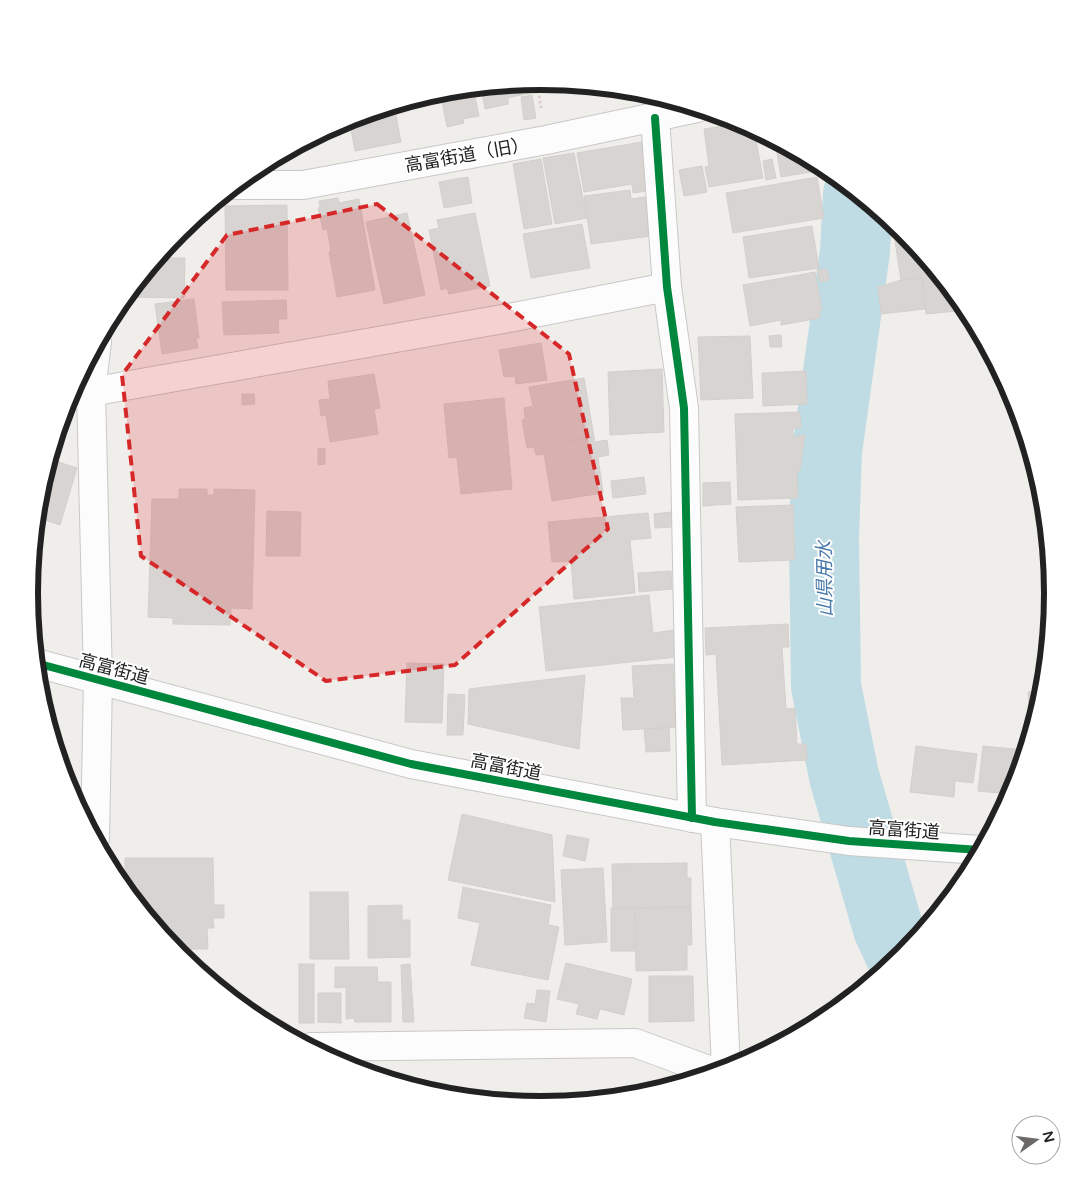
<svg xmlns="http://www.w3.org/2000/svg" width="1081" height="1185" viewBox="0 0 1081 1185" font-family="'Varela Round','Noto Sans JP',sans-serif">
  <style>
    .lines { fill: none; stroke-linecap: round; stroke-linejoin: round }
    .river { stroke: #bfdbe3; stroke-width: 70 }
    .building { fill: #d7d4d2; stroke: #d3d0cc }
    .minor-casing { stroke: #c9c8c7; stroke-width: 30 }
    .path { stroke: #dccecd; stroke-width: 3; stroke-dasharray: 2.5 2.5; stroke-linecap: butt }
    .minor { stroke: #fdfcfc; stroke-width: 28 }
    .cycleway-casing { stroke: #fff; stroke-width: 11 }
    .cycleway { stroke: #00873e; stroke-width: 8 }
    .marked { fill: #d62828; fill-opacity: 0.2; stroke: #d62828; stroke-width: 4; stroke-dasharray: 10 6; stroke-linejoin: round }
    .labels { text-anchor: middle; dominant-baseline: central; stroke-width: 4; stroke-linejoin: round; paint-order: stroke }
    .street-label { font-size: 18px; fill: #222; stroke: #fff }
    .water-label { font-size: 19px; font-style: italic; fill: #4a7aab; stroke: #fff }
    .rim { fill: none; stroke: #222; stroke-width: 6 }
  </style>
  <rect width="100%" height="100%" fill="#f0eeeb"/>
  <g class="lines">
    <polyline class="river" points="858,194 855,251 827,451 824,538 826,686 844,776 888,928 901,956"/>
  </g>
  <g class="building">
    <polygon points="532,82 534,92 508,98 508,104 485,109 481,87"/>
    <polygon points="473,87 479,116 463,119 464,123 447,127 440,91"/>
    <polygon points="609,87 641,91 611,97"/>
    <polygon points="532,95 536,118 524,120 521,97"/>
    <polygon points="394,105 401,142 355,151 349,118"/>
    <polygon points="742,123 754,129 763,178 709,187 705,167 709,166 704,129"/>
    <polygon points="648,141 655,190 633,193 632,184 584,192 577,153"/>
    <polygon points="775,141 776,141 828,169 781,177"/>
    <polygon points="574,153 587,218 555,224 543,158"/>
    <polygon points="541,159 552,224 524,229 513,164"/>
    <polygon points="772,159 776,178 766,180 763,161"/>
    <polygon points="702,166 707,192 684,196 679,170"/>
    <polygon points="468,177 472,203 444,208 439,182"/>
    <polygon points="817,177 824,218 733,233 726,193"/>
    <polygon points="630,190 631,199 653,196 659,235 591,244 584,196"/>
    <polygon points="338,198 339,203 359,199 368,249 332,256 327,229 323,230 318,208 320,207 319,201"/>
    <polygon points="287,205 288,290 226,290 225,206"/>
    <polygon points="407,213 425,295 384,304 366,222"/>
    <polygon points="475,213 490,286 449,294 447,288 441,290 429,230 439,228 437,220"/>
    <polygon points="892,222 903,231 967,310 926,314 922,278 901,280"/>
    <polygon points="582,224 590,268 531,278 523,234"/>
    <polygon points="812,226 819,268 749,278 743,237"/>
    <polygon points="368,249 375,290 337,297 329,252 331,251 332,256"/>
    <polygon points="157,258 185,258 184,298 125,297"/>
    <polygon points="827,269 829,280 820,282 817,270"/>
    <polygon points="815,272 822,310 819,311 820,318 781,325 781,320 750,326 743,285"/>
    <polygon points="922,278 925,309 881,314 878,287 901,280"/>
    <polygon points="194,299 199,338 196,338 198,348 162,354 155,304"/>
    <polygon points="286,300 287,319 278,319 279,333 224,335 222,302"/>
    <polygon points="781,335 782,347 770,347 769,336"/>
    <polygon points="750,336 753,398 701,400 698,337"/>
    <polygon points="541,343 547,380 516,384 515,376 504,377 499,350"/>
    <polygon points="662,369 664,432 610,435 608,372"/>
    <polygon points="806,371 807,404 763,406 762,373"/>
    <polygon points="374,374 380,408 374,409 378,434 330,442 326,415 321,416 319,400 330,399 328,381"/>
    <polygon points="584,378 594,437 527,448 522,420 525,419 524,408 533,406 529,387"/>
    <polygon points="242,394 254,394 255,404 242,405"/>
    <polygon points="504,398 512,489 461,494 457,457 449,458 444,404"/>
    <polygon points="800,412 801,428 793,428 793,437 805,435 800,470 797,473 798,498 738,500 735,414"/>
    <polygon points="594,437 595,442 607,440 609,455 598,457 603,493 552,501 544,454 536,455 534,447"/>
    <polygon points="325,448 325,464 318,465 318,449"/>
    <polygon points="49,459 77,468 60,525 42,519 41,525 36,523 39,492"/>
    <polygon points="644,477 646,494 613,498 611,481"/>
    <polygon points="730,482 731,504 703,506 703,483"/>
    <polygon points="179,489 207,489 207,495 214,495 214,489 255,490 252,609 231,608 230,625 173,624 173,618 148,617 152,499 179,499"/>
    <polygon points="793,505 795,560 739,562 736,507"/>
    <polygon points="267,511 301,512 300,556 266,556"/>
    <polygon points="671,512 673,527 655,528 654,514"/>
    <polygon points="648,513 651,538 630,540 635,593 574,599 571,561 552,562 548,522"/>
    <polygon points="671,571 672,589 639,592 638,573"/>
    <polygon points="649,595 653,633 674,630 677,657 546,671 539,607"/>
    <polygon points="788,624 789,647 782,647 786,709 795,708 797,744 806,744 807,760 722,765 716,654 706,655 705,628"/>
    <polygon points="407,663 444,664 442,723 405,722"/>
    <polygon points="673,664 676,727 623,730 621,698 634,698 632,666"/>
    <polygon points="585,675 579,749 468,724 469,689"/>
    <polygon points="1043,690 1042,693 1031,729 1028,692"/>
    <polygon points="448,694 465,695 463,735 447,735"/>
    <polygon points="669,728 670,751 646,752 644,729"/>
    <polygon points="916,746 977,754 973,783 955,781 954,797 910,792"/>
    <polygon points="983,746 1025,750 1010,794 978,791"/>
    <polygon points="462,814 552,835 555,902 448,880"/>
    <polygon points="567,835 589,839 585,861 563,856"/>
    <polygon points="125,858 213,858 214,905 224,905 224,918 213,918 214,928 207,928 208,949 175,949 115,877 114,874 125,874"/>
    <polygon points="687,863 687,878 691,878 691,907 613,908 612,864"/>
    <polygon points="603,868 607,942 565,945 561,870"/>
    <polygon points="463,887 551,905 548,925 559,927 548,980 471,965 480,923 458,918"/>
    <polygon points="310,892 348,892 349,959 310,959"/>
    <polygon points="402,905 402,920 410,920 410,957 368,958 368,906"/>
    <polygon points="691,907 692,945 687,945 687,970 636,971 635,908"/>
    <polygon points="611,908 635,908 636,951 611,951"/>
    <polygon points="566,963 632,979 624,1015 600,1009 597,1019 576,1014 579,1004 557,999"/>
    <rect x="299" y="964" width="15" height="59"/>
    <polygon points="410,964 414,1022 403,1022 401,965"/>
    <polygon points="335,967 377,967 378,982 391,982 391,1022 355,1022 354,1018 346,1019 346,987 335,988"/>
    <polygon points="649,976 693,976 694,1021 649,1022"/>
    <polygon points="537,990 550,991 546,1022 524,1018 527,1003 535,1004"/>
    <polygon points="318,993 341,993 341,1023 318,1022"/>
  </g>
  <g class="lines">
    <g class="minor-casing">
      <g id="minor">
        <polyline points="655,118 667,287 684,408 692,818"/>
        <polyline points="235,185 303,185 546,140 697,108"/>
        <polyline points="68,396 514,317 667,287"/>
        <polyline points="36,663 411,764 715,822 849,841 980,850"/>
        <polyline points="715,822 726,1069"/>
        <polyline points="95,839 98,680 91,391 97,342"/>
        <polyline points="311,1047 635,1043 714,1072"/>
      </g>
    </g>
    <polyline class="path" points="537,81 541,108"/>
    <use href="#minor" class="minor"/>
    <g class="cycleway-casing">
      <g id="cycleway">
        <polyline points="655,118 667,287 684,408 692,818"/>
        <polyline points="36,663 411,764 715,822 849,841 980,850"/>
      </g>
    </g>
    <use href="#cycleway" class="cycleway"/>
  </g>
  <path class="marked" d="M377 204 569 354 608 529 455 665 326 681 141 556 122 375 227 235Z"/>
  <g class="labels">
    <g class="street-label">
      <text transform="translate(467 155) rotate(-10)">高富街道（旧）</text>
      <text transform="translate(114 669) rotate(15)">高富街道</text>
      <text transform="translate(506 767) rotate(11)">高富街道</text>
      <text transform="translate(904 830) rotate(4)">高富街道</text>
    </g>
    <g class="water-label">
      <text transform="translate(825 579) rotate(-91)">山県用水</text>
    </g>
  </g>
  <path d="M0 0H1081V1185H0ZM38 593a503 503 0 1 1 1006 0a503 503 0 1 1-1006 0Z" fill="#fff" fill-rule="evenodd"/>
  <path class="rim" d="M38 593a503 503 0 1 1 1006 0a503 503 0 1 1-1006 0Z"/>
  <g transform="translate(1036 1140) rotate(76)"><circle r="24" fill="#ffffff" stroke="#a7a7a7"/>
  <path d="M0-4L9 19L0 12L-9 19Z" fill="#6a6968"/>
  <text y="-8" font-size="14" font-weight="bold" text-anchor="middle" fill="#222222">N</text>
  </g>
</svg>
